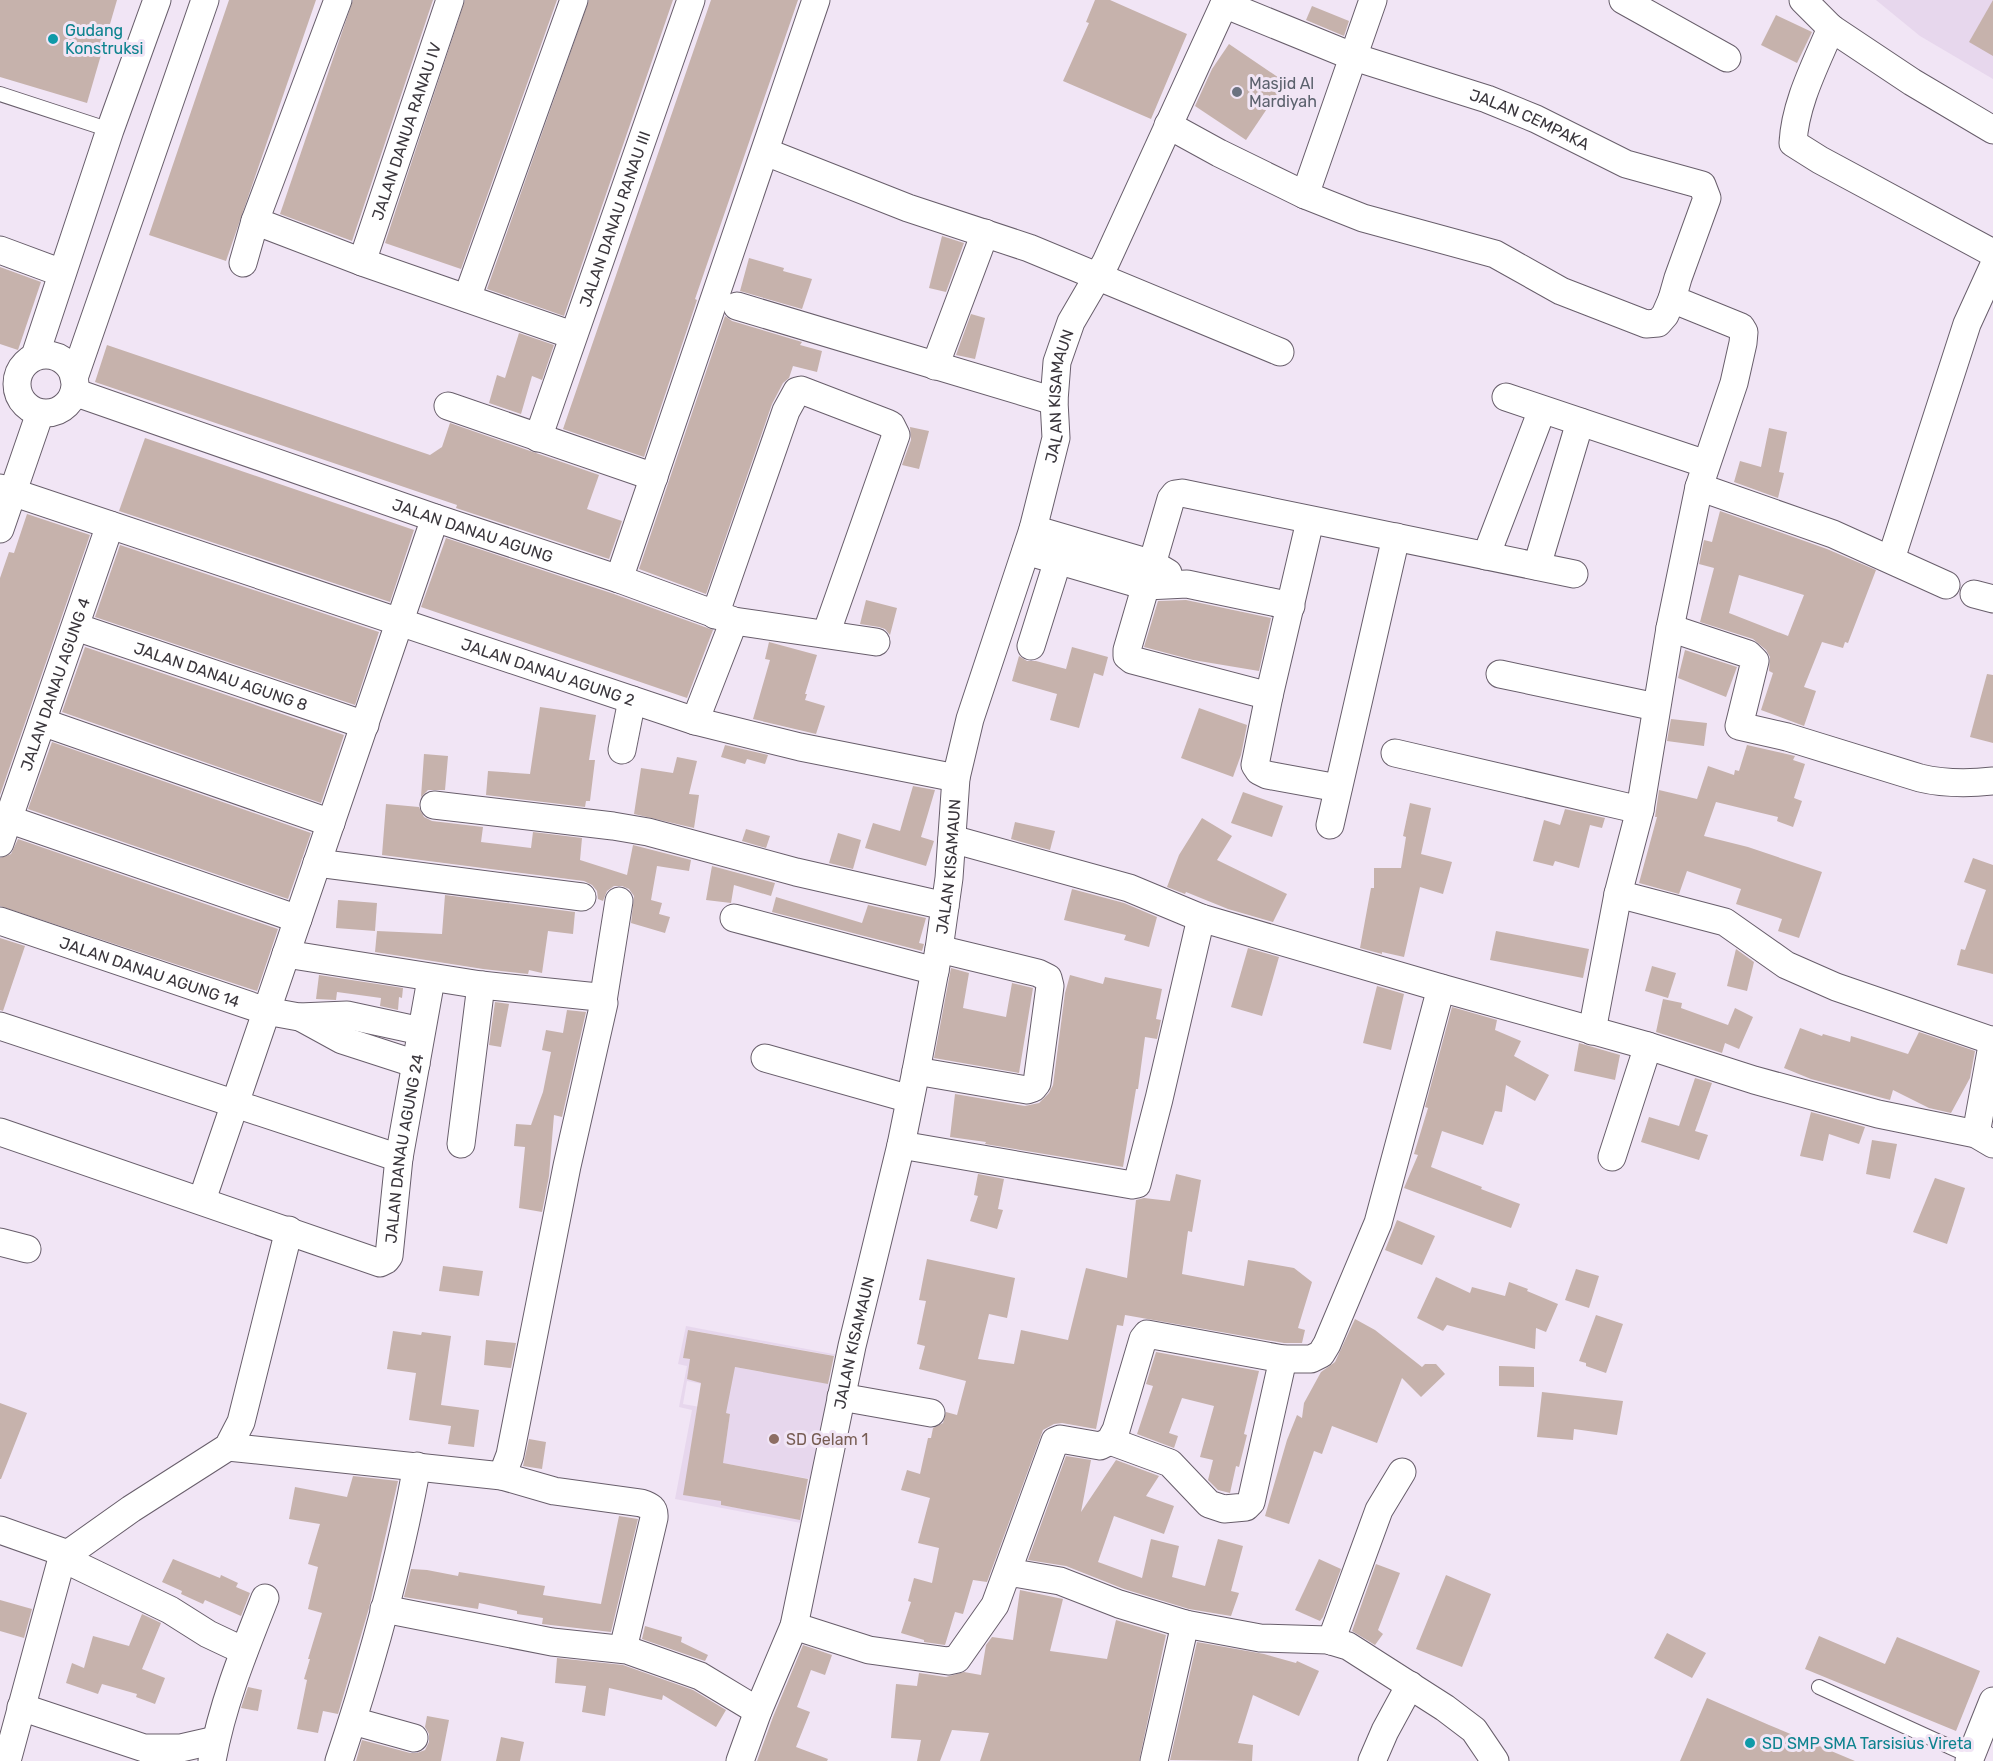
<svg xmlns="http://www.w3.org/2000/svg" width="1993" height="1761" viewBox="0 0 1993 1761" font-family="Rubik,sans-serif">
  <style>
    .built { fill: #e7d7ed; fill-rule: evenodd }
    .building { fill: #c6b2ac; fill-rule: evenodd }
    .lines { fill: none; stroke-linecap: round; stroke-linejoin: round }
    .service-casing { stroke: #685e6b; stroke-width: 16 }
    .minor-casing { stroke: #685e6b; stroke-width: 29 }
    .service { stroke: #fff; stroke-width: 14 }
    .minor { stroke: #fff; stroke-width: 27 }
    .culture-dot { fill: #0f9aa8; stroke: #f1e5f5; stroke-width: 2 }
    .worship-dot { fill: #6b7280; stroke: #f1e5f5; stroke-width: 2 }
    .education-dot { fill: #8d6e63; stroke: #f1e5f5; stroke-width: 2 }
    .labels { text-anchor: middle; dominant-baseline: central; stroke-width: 6; stroke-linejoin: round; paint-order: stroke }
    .culture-label { font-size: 16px; fill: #0d838f; stroke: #f1e5f5; text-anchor: start }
    .worship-label { font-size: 16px; fill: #5b616d; stroke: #f1e5f5; text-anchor: start }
    .street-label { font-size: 16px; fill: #3a363c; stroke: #f1e5f5 }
    .education-label { font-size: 16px; fill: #785e54; stroke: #f1e5f5; text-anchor: start }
  </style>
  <rect width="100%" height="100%" fill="#f1e5f5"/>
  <g class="built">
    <polygon points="1876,0 1993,0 1993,79 1920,36"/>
    <path d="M686 1326 838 1355 806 1524 675 1499 692 1410 679 1407 687 1366 678 1364ZM689 1330 836 1356 831 1384 684 1358ZM687 1381 722 1388 717 1410 683 1404ZM697 1409 730 1414 717 1500 684 1495ZM728 1464 811 1479 804 1520 721 1505Z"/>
  </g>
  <g class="building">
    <polygon points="0,0 117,0 87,103 0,77"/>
    <polygon points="229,0 316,0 226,261 149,235"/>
    <polygon points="353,0 433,0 352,241 280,214"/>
    <polygon points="465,0 557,0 461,269 385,243"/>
    <polygon points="589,0 673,0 564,316 487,289"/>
    <polygon points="711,0 798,0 695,299 697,300 644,457 563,429"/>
    <polygon points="1095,0 1110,0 1187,34 1151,119 1063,81 1089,23 1086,22"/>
    <polygon points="1993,0 1993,56 1969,42"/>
    <polygon points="1312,6 1349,21 1344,36 1306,20"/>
    <polygon points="1776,15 1812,32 1797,63 1761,45"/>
    <polygon points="1229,44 1285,82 1246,140 1195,106 1212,69"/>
    <polygon points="942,236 964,243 946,292 929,288"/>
    <polygon points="749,258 784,268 783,271 812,279 802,309 740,291"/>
    <polygon points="0,267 41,282 18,350 0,344"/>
    <polygon points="971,314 985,318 975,359 956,355"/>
    <polygon points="725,316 732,321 802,342 800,345 822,351 817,372 793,366 789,378 783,383 772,404 706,594 639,569"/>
    <polygon points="519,333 554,345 542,380 532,376 521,414 489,403 497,375 505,378"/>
    <polygon points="107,345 430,455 442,447 450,423 599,475 587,509 622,521 609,559 456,508 457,505 95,382"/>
    <polygon points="910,427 929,431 919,469 902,465 911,440"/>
    <polygon points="1769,428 1787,432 1779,472 1784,473 1778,498 1734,482 1740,461 1761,467"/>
    <polygon points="145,438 414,530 390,602 119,511"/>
    <path d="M1720 511 1827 549 1876 570 1848 643 1845 642 1843 648 1822 642 1804 687 1816 691 1804 726 1761 710 1773 673 1769 671 1770 657 1766 650 1753 639 1700 622 1714 568 1699 564 1704 540 1712 542ZM1739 575 1804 595 1788 636 1729 613Z"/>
    <polygon points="27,514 90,535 0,795 0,578 9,552 14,553"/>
    <polygon points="446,538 614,594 713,630 687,698 421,607"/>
    <polygon points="120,545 379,632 355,705 95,617"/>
    <polygon points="866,600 897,608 890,635 885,629 879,627 860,624"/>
    <polygon points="1186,600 1271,618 1259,671 1193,660 1144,647 1158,601"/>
    <polygon points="769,642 817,655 805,694 807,694 805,700 825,706 816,734 753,719 770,660 765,659"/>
    <polygon points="85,647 344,735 321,803 62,712"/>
    <polygon points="1072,647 1108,657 1103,676 1094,673 1079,728 1050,720 1057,694 1012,681 1019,656 1027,661 1036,661 1066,669"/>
    <polygon points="1685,650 1737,667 1726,697 1678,678"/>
    <polygon points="1987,674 1993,675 1993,743 1970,737"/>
    <polygon points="540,707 596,715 589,760 595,760 590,801 586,801 585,807 486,795 488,771 530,774"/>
    <polygon points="1199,708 1247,725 1241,755 1233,777 1181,758"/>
    <polygon points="1671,719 1707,723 1704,746 1667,741"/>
    <polygon points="52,742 311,833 288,899 28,809"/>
    <polygon points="725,745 768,755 765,764 747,759 745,764 721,757"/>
    <polygon points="1747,745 1795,756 1793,760 1805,764 1794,798 1802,801 1793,827 1777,821 1778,817 1716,802 1704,836 1748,847 1822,872 1799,938 1778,931 1782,919 1736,904 1741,889 1687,871 1679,894 1639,883 1657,817 1655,817 1659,790 1697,799 1708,766 1734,775 1735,770 1739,771"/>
    <polygon points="424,754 448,756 445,790 428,790 421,797"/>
    <polygon points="677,757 697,761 689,794 699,795 694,828 634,814 641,768 673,773"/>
    <polygon points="913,786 935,790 921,837 934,841 926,866 865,848 873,823 900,831"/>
    <polygon points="1243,792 1283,806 1272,837 1231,823"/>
    <polygon points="1410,803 1431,808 1421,854 1452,862 1443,894 1420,887 1404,957 1382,952 1382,954 1360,948 1371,888 1374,888 1374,868 1401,868 1406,837 1403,836"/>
    <polygon points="386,804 419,807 424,817 432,821 483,827 481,842 531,848 533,832 582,838 580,860 627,875 633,845 691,860 689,871 657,866 651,900 662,903 659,914 670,917 665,933 631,923 634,896 629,889 622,886 614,886 607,891 603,901 598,899 597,891 592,885 584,881 382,855"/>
    <polygon points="1565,809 1605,818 1602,828 1590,825 1579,868 1555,861 1553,866 1533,861 1544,820 1560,825"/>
    <polygon points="1202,818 1232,836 1217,860 1287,894 1273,922 1228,909 1186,892 1185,894 1167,887 1179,855"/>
    <polygon points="1015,822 1055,831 1050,850 1011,839"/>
    <polygon points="746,829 770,836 766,848 742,841"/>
    <polygon points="838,833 861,840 853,869 829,863"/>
    <polygon points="18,839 278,929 257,991 0,906 0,858 11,854"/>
    <polygon points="1973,858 1993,865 1993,974 1957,965 1961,949 1965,950 1986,890 1964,882"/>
    <polygon points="712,866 775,883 771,896 734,885 731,903 706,900"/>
    <polygon points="1072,889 1124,903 1157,917 1149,947 1124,940 1126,935 1064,920"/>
    <polygon points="445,895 575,912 573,934 548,931 542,973 529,970 528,974 483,969 375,952 377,931 442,934"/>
    <polygon points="776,897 862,923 868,905 926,918 919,943 924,944 922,951 772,912"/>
    <polygon points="338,900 377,903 375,931 336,928"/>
    <polygon points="1496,931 1589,949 1583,978 1490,960"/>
    <polygon points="0,938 25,946 3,1011 0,1010"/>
    <polygon points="1248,948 1279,957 1262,1016 1231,1007"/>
    <polygon points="1736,949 1754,962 1747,991 1727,986"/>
    <polygon points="1652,966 1676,973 1668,998 1645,991"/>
    <polygon points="951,968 969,973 963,1008 1006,1017 1012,983 1033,988 1019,1073 934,1058"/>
    <polygon points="319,975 403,988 402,998 399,997 398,1010 380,1006 381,998 337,992 336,1000 316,999"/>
    <polygon points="1070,975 1103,984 1105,977 1162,989 1156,1019 1161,1020 1157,1039 1145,1037 1138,1089 1136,1089 1123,1167 985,1144 986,1142 950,1137 955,1094 1025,1106 1039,1103 1049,1093 1053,1085 1065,993"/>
    <polygon points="1377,986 1404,994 1391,1050 1363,1043"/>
    <polygon points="1663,999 1682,1003 1681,1008 1728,1025 1735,1008 1753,1017 1739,1049 1725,1043 1722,1053 1656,1032"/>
    <polygon points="495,1002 509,1004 501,1047 489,1045"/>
    <polygon points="1452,1007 1497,1020 1495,1030 1521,1041 1514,1056 1549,1075 1535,1101 1506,1085 1502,1112 1495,1111 1483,1145 1442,1131 1431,1167 1482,1187 1481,1189 1520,1204 1511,1228 1404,1188 1418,1155 1414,1154 1428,1108 1425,1107"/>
    <polygon points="567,1010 586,1012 562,1117 554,1115 549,1176 542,1212 519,1208 525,1147 514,1146 516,1124 531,1125 543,1092 551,1052 542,1050 546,1030 563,1033"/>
    <polygon points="1800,1028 1822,1036 1823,1034 1850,1042 1851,1036 1908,1054 1919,1032 1975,1051 1970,1078 1951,1113 1929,1108 1893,1090 1890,1100 1811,1079 1784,1068"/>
    <polygon points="1579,1043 1620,1055 1615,1080 1574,1071"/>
    <polygon points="1695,1078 1712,1083 1695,1131 1708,1135 1699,1160 1641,1142 1649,1117 1679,1126"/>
    <polygon points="1811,1112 1865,1127 1859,1144 1829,1134 1823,1161 1800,1156"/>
    <polygon points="1872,1140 1897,1144 1890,1179 1866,1174"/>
    <polygon points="978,1174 1004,1179 998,1209 1003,1210 997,1229 970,1221 978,1196 974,1195"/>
    <polygon points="1176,1174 1201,1180 1192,1232 1188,1231 1182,1274 1244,1286 1248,1260 1294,1268 1312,1282 1298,1328 1305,1330 1302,1343 1284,1343 1125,1315 1123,1326 1117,1325 1096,1429 1062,1423 1054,1424 1043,1430 987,1582 973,1580 963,1614 955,1612 945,1645 924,1642 924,1640 901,1633 911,1602 908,1601 914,1578 932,1583 939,1548 918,1543 930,1498 901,1490 907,1470 920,1474 928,1438 931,1438 933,1428 943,1423 946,1412 957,1415 966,1381 919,1369 925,1346 917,1344 926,1301 919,1300 927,1259 1015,1278 1007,1318 989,1314 978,1359 1014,1364 1021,1330 1068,1340 1086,1268 1127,1278 1136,1200 1144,1198 1170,1201"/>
    <polygon points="1935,1178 1965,1188 1947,1244 1913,1232"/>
    <polygon points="1397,1220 1435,1236 1422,1265 1385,1250"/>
    <polygon points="443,1266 483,1271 479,1296 439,1291"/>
    <polygon points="1576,1269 1599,1276 1589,1308 1565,1300"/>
    <polygon points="1436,1277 1470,1293 1472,1287 1505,1296 1509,1282 1528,1289 1527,1291 1558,1304 1546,1332 1536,1328 1535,1349 1447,1325 1443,1331 1417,1318"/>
    <polygon points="1596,1315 1623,1324 1606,1373 1586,1366 1586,1363 1579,1361"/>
    <polygon points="1355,1319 1375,1330 1422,1367 1425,1364 1436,1364 1445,1374 1421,1397 1402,1378 1377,1443 1332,1426 1322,1454 1314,1451 1289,1524 1265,1516 1287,1440 1297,1415 1302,1418 1304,1403 1321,1372 1335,1362"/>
    <polygon points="688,1330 834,1356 828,1384 735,1367 726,1413 730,1414 723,1463 808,1479 800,1520 721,1505 721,1501 683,1495 701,1383 687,1379 690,1359 683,1358"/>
    <polygon points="393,1331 421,1335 422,1332 451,1336 441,1405 479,1410 474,1447 448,1444 451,1426 409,1420 416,1373 387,1369"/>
    <polygon points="486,1340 516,1343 511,1368 484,1365"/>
    <polygon points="1156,1352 1259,1371 1244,1434 1247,1435 1239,1467 1236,1466 1230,1493 1218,1490 1208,1480 1213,1460 1200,1457 1214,1406 1182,1398 1169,1433 1178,1436 1174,1448 1137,1434 1153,1386 1146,1384"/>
    <polygon points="1499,1366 1534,1367 1534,1387 1499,1386"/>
    <polygon points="1542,1392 1623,1401 1617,1435 1574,1429 1573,1440 1537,1437"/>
    <polygon points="0,1403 27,1413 1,1479 0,1479"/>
    <polygon points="529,1439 546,1442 542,1469 523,1466"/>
    <polygon points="1066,1456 1091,1460 1081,1512 1116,1460 1159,1476 1146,1496 1174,1506 1164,1534 1114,1516 1098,1562 1142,1578 1151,1539 1179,1546 1172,1577 1205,1586 1218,1539 1243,1546 1231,1591 1239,1593 1231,1616 1189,1609 1124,1589 1066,1566 1028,1560"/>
    <polygon points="353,1476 398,1481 369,1608 338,1714 323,1711 318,1733 297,1729 307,1680 304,1679 310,1659 308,1659 322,1613 308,1609 318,1567 308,1564 320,1524 289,1519 295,1487 347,1497"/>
    <polygon points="619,1516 638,1519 611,1632 542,1624 543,1618 517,1614 517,1611 479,1603 478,1609 404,1597 411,1569 427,1570 458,1576 459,1572 545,1586 543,1595 601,1604"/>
    <polygon points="173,1559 220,1578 221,1575 238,1583 236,1587 250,1593 241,1616 205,1600 203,1604 181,1594 182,1591 162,1582"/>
    <polygon points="1319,1559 1341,1569 1323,1617 1320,1621 1295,1610"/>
    <polygon points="1376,1564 1400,1573 1378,1630 1383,1634 1375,1645 1352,1631"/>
    <polygon points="1446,1575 1491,1594 1462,1667 1416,1649"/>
    <polygon points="1020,1590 1063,1599 1050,1651 1107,1659 1116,1620 1166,1635 1139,1761 980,1761 989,1733 952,1730 940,1761 917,1761 921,1740 891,1738 896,1684 917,1686 919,1673 946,1677 964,1672 981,1675 986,1645 992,1637 1013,1640"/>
    <polygon points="0,1600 32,1609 24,1638 0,1631"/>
    <polygon points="142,1614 161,1623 142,1669 165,1678 155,1704 136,1697 137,1694 102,1684 98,1694 66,1683 72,1663 84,1668 93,1636 129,1646"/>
    <polygon points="645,1626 682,1637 681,1642 708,1655 705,1661 642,1639"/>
    <polygon points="1667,1633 1706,1653 1692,1678 1654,1658"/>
    <polygon points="1819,1636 1885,1664 1897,1637 1980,1671 1956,1731 1805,1669"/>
    <polygon points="1197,1642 1264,1654 1296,1663 1297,1661 1319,1671 1299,1716 1253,1695 1238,1743 1253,1745 1252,1761 1170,1760"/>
    <polygon points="803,1645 832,1655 825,1675 811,1670 797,1707 810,1712 796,1747 828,1759 827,1761 757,1761 773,1717"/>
    <polygon points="557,1658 623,1665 693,1690 726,1710 716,1727 663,1695 662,1700 609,1688 605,1716 582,1712 586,1686 555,1683"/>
    <polygon points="248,1687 262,1690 258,1711 241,1708"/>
    <polygon points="1707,1698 1769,1725 1855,1761 1680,1761"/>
    <polygon points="427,1716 449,1720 441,1761 356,1761 362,1740 410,1753 417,1753 425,1750 429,1742 429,1734 425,1727"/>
    <polygon points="501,1737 524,1742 520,1761 496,1761"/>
  </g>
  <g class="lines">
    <g class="service-casing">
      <g id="service">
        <polyline points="0,94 110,130"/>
        <polyline points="1819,1687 1970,1756"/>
      </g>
    </g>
    <g class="minor-casing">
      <g id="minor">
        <polyline points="1623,0 1727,58"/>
        <polyline points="1803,0 1831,28 1912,82 1993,130"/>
        <path id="s1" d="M1224 4 1354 57 1487 99 1536 119 1626 164 1702 185 1707 198 1678 278 1672 299 1741 327 1744 332 1743 343 1734 383 1699 487 1670 628 1640 810 1618 894 1592 1031"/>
        <path d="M1831 28C1816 64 1795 103 1793 143L1820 160 1993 253"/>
        <polyline points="1168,125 1219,153 1305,195 1363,218 1495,254 1561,291 1646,324 1658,323 1665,315 1672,299"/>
        <polyline points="766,152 908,208 1029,248 1280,352"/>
        <polyline points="1305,195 1373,0"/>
        <polyline points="255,221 362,262 572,335"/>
        <polyline points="0,250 62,273"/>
        <path id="s2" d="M362 262 450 0"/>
        <polyline points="243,263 255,221 338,0"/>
        <polyline points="467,298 574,0"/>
        <polyline points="737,306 1054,401"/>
        <circle cx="46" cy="384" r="29"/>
        <polyline points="35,356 110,130 157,0"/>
        <polyline points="935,366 985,233"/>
        <polyline points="74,378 205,0"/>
        <path id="s3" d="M74 392 435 518 619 579 734 621 876 642"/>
        <polyline points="1506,397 1706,464"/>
        <polyline points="448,406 654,477"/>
        <path id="s4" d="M538 438 691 0"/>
        <polyline points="1699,487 1833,534 1946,585"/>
        <path id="s5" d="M0 488 695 721 800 747 956 778"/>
        <polyline points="1310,521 1269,696 1255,765 1259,771 1267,775 1338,788"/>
        <polyline points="0,529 40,413"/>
        <polyline points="1033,529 1153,564 1168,573"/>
        <polyline points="1026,551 1146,586 1187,584 1291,606"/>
        <polyline points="1486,556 1542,410"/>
        <polyline points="1891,559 1967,324 1993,267"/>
        <polyline points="1537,566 1580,422"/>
        <polyline points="619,579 816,0"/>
        <polyline points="1974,594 1993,599"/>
        <polyline points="715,615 786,411 797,391 801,390 887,423 891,425 896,435 826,634"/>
        <path id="s6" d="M76 627 365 725"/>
        <path d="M1670 628 1748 654 1755 661 1739 726 1787 737 1920 778C1945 784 1967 784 1993 781"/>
        <polyline points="1031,646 1058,560"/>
        <polyline points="1500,674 1656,707"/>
        <polyline points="1269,696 1132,660 1127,656 1127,650 1171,499 1175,494 1182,493 1574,574"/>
        <polyline points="695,721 734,621"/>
        <polyline points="42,722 331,823"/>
        <polyline points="622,750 632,700"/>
        <polyline points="1395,753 1640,810"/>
        <polyline points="434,805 613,826 648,832 796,872 945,906"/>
        <polyline points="8,819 298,919"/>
        <polyline points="1330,825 1396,537"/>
        <polyline points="952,839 1129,888 1201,918 1441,988 1648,1046 1754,1080 1878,1114 1976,1134 1993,1144"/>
        <path id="s7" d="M0 843 110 525"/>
        <polyline points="317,863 582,897"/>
        <polyline points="1618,894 1725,922 1786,965 1836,987 1993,1041"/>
        <polyline points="734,918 935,971"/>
        <path id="s8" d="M0 921 266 1011 299 1017 347 1015 421 1031"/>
        <polyline points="603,1001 619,901"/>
        <polyline points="300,1017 342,1040 416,1064"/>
        <polyline points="0,1026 399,1158"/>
        <polyline points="765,1058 910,1099"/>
        <polyline points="916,1071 1027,1090 1033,1088 1037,1083 1050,986 1048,978 1038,973 939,949"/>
        <path id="s9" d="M0 1132 380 1263 386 1260 389 1256 399 1158 430 985"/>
        <polyline points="1976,1134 1993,1040"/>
        <polyline points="461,1144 481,985"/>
        <polyline points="901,1145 1132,1185 1137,1184 1159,1099 1201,918"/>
        <polyline points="1612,1157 1648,1046"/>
        <polyline points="202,1200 435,518"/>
        <polyline points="0,1242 27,1249"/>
        <polyline points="841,1397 931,1413"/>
        <polyline points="1110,1441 1170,1463 1209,1504 1224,1509 1246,1507 1251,1502 1283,1359"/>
        <polyline points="228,1447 502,1476 510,1455 567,1166 604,1003 603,1000 598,997 481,985 286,954"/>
        <path d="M502 1476 554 1491 641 1503C650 1506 655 1508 654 1518L623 1649"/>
        <polyline points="0,1530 68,1554"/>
        <polyline points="62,1558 170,1610 208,1634 244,1651"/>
        <polyline points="1008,1572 1060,1581 1119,1604 1185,1624 1260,1638 1328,1640 1348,1646 1445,1708 1474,1730 1495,1761"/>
        <polyline points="384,1609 552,1642 627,1650 700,1676 758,1711"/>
        <polyline points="794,1626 869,1650 948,1661 957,1659 995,1605 1055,1441 1060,1439 1100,1446 1110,1441 1116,1430 1143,1339 1147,1334 1283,1359 1311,1359 1321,1354 1327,1344 1378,1223 1441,988"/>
        <polyline points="1331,1641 1379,1510 1402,1472"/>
        <polyline points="21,1707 144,1748 181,1748 216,1740"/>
        <polyline points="353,1721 414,1738"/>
        <polyline points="7,1761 62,1558 131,1509 228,1447 241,1422 289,1230"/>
        <path d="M212 1761C222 1705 244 1651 265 1598"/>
        <path d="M339 1761C371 1666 399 1564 417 1466"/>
        <path id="s10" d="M740 1761 758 1711 794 1626 852 1346 901 1145 916 1071 939 949 949 878 956 778 970 719 1033 529 1056 438 1054 401 1057 362 1071 322 1106 262 1226 0"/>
        <polyline points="1154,1761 1185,1624"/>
        <polyline points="1372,1761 1385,1731 1410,1685"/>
        <polyline points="1969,1761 1993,1701"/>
      </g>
    </g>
    <use href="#service" class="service"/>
    <use href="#minor" class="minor"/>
  </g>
  <g class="culture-dot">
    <circle cx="53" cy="39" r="6"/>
    <circle cx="1750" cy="1743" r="6"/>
  </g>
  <circle class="worship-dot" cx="1237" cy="92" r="6"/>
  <circle class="education-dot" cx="774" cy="1439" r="6"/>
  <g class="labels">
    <g class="culture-label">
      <text x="65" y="30">Gudang<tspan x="65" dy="18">Konstruksi</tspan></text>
      <text x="1762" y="1743">SD SMP SMA Tarsisius Vireta</text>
    </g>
    <g class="worship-label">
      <text x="1249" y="83">Masjid Al<tspan x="1249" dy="18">Mardiyah</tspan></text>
    </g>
    <g class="street-label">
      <text stroke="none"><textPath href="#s1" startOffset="327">JALAN CEMPAKA</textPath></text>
      <text stroke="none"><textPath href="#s2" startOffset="138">JALAN DANUA RANAU IV</textPath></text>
      <text stroke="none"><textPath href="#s4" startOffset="232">JALAN DANAU RANAU III</textPath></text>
      <text stroke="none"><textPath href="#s10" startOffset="1407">JALAN KISAMAUN</textPath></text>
      <text stroke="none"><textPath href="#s3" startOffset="422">JALAN DANAU AGUNG</textPath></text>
      <text stroke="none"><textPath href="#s5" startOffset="578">JALAN DANAU AGUNG 2</textPath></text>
      <text stroke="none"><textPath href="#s6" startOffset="153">JALAN DANAU AGUNG 8</textPath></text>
      <text stroke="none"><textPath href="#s7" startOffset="168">JALAN DANAU AGUNG 4</textPath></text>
      <text stroke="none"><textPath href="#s10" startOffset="921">JALAN KISAMAUN</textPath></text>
      <text stroke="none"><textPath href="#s8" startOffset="158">JALAN DANAU AGUNG 14</textPath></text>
      <text stroke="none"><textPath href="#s9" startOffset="522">JALAN DANAU AGUNG 24</textPath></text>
      <text stroke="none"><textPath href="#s10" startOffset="435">JALAN KISAMAUN</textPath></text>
    </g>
    <g class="education-label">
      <text x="786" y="1439">SD Gelam 1</text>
    </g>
  </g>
</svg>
